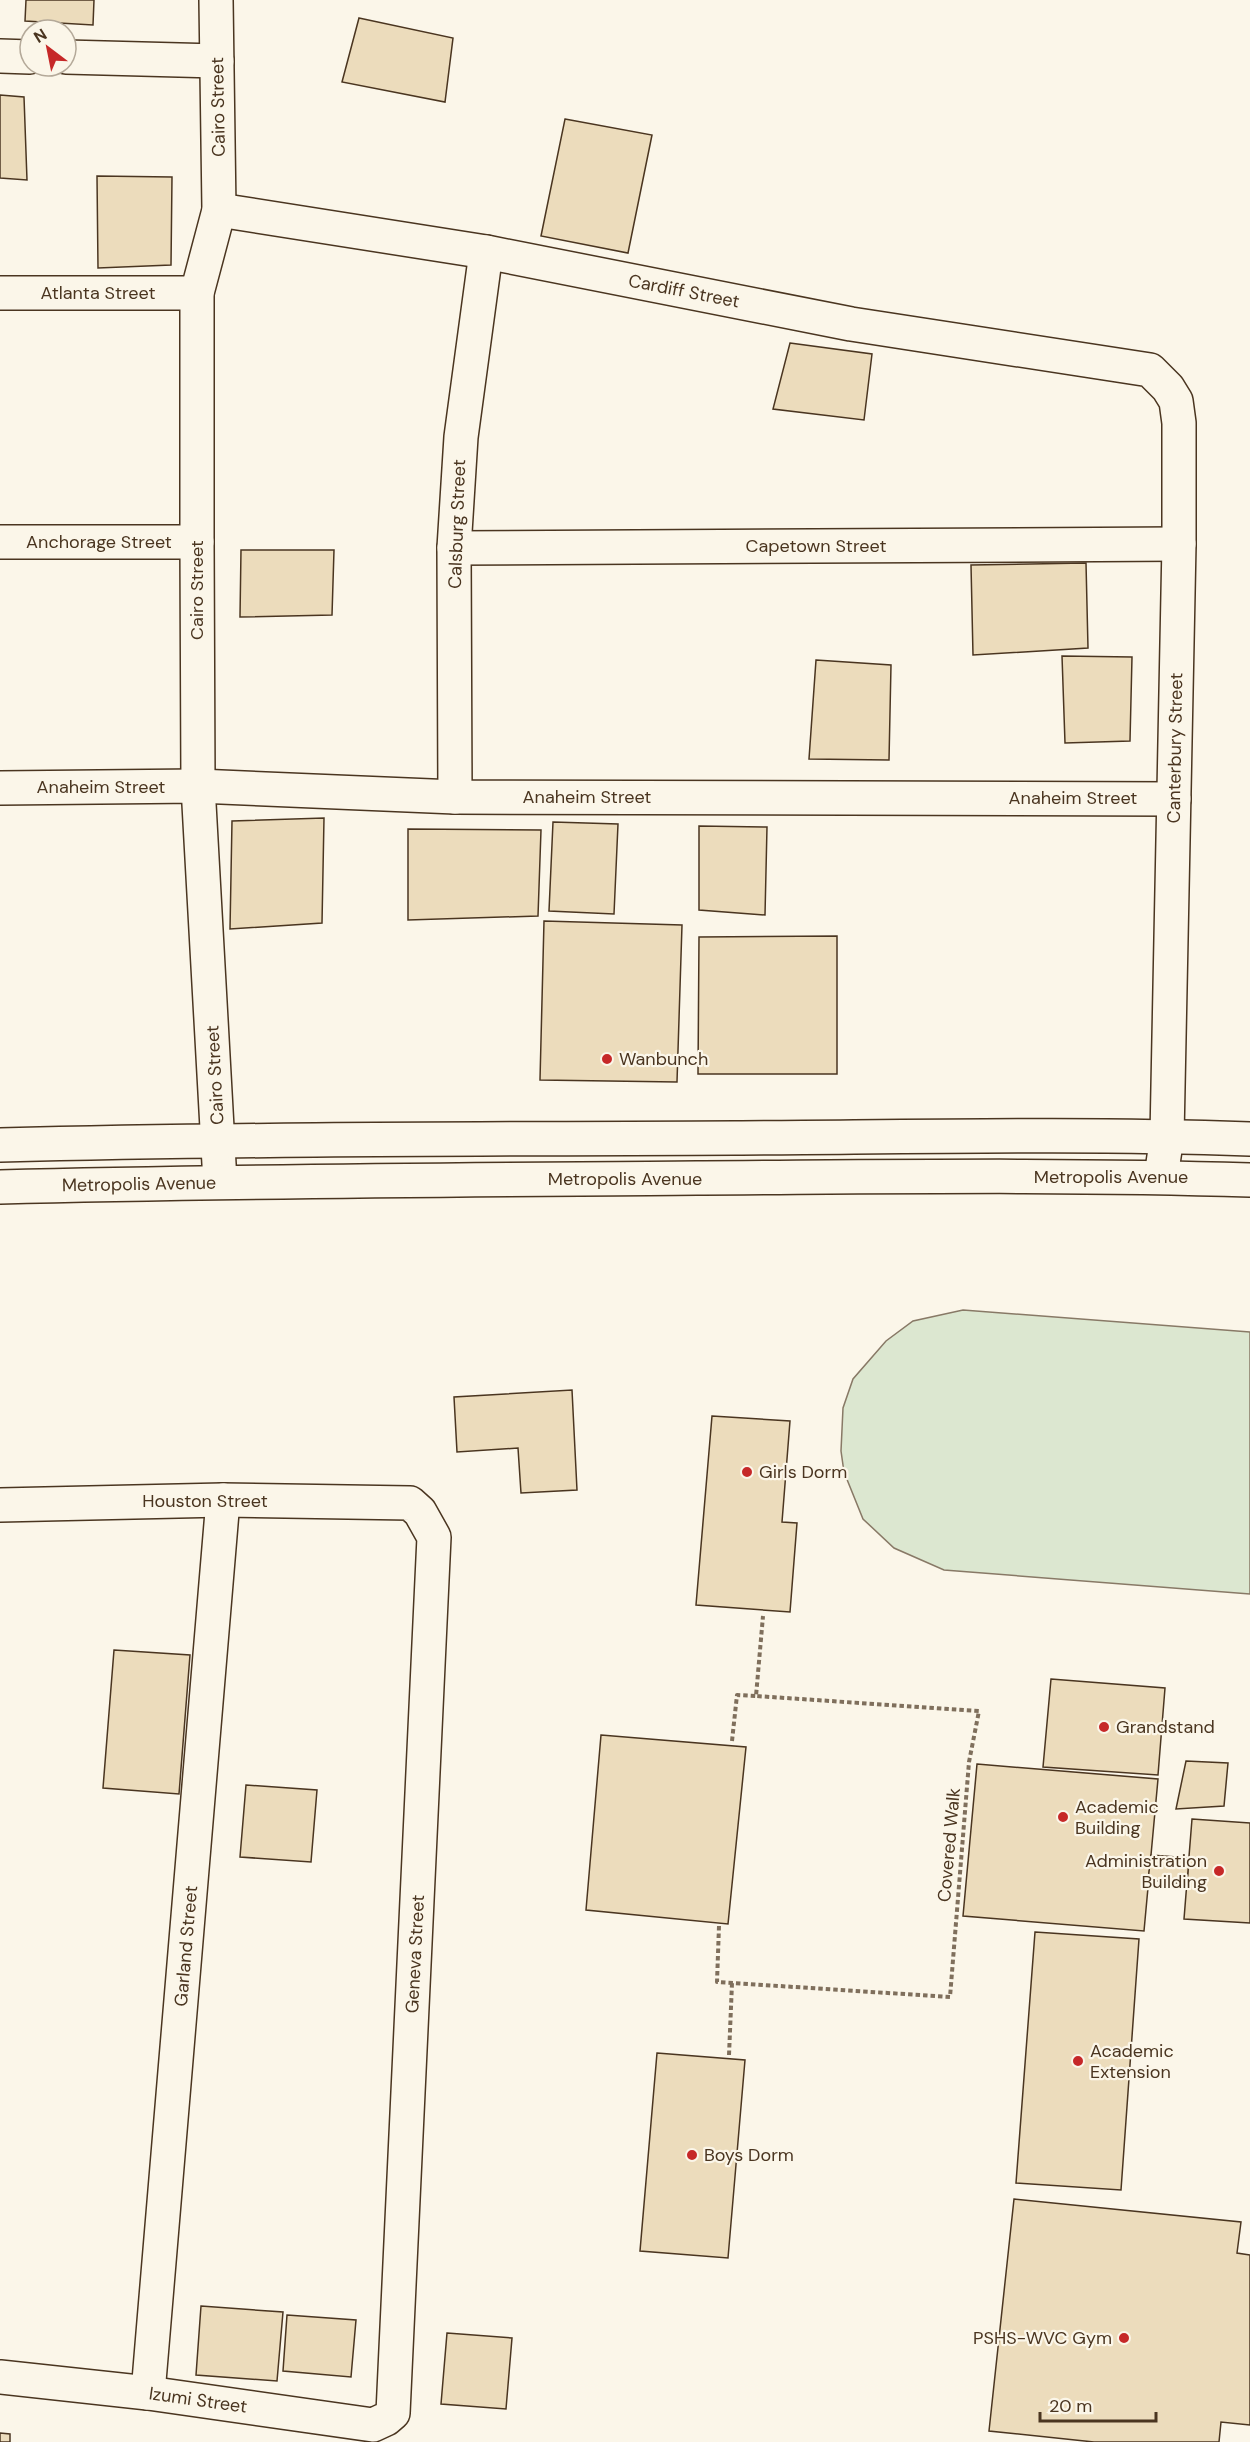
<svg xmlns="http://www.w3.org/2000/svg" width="1250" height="2442" viewBox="0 0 1250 2442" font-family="'DM Sans',sans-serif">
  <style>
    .green { fill: #dce7d0; stroke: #887966; stroke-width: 1.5 }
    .building { fill: #ecdcbc; stroke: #4a3520; stroke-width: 1.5 }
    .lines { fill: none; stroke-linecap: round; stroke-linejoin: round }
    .street-casing { stroke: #4a3520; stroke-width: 36 }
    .secondary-casing { stroke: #4a3520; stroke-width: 36 }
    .path { stroke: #7f6f5c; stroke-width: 4; stroke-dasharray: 4.5 3; stroke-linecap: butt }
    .street { stroke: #fbf6e9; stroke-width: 33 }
    .secondary { stroke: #fbf6e9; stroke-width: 33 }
    .poi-dot { fill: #c62828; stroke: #fbf6e9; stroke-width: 2 }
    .labels { text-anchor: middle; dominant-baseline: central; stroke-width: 4.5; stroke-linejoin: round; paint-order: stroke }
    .street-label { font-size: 18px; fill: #4a3520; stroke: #fbf6e9 }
    .poi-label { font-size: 18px; fill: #4a3520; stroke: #fbf6e9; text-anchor: start }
  </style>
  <rect width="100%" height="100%" fill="#fbf6e9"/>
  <polygon class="green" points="963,1310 1250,1332 1250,1594 944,1570 894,1548 863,1519 844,1472 841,1451 843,1408 853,1379 886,1341 913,1321"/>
  <g class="building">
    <polygon points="26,0 94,0 93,25 25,21"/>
    <polygon points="359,18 453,38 445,102 342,82"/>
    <polygon points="0,95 24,97 27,180 0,178"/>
    <polygon points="565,119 652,135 628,253 541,236"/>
    <polygon points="97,176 172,177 171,265 98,268"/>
    <polygon points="790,343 872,354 864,420 773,409"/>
    <polygon points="241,550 334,550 332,615 240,617"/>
    <polygon points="1086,563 1088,648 973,655 971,565"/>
    <polygon points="1062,656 1132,657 1130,741 1065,743"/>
    <polygon points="816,660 891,665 889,760 809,759"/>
    <polygon points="324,818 322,923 230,929 232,821"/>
    <polygon points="553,822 618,824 614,914 549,911"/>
    <polygon points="699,826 767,827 765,915 699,910"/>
    <polygon points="408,829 541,830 538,916 408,920"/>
    <polygon points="544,921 682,925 677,1082 540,1080"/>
    <polygon points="837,936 837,1074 698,1074 699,937"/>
    <polygon points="572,1390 577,1490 521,1493 518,1448 457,1452 454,1397"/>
    <polygon points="712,1416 790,1421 782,1522 797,1523 790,1612 696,1605"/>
    <polygon points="114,1650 190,1655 179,1794 103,1788"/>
    <polygon points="1051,1679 1165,1688 1158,1775 1043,1767"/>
    <polygon points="601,1735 746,1747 728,1924 586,1910"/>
    <polygon points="1186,1761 1228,1763 1224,1806 1176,1809"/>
    <polygon points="977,1764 1158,1779 1144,1931 963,1916"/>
    <polygon points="246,1785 317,1790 311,1862 240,1857"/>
    <polygon points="1192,1819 1250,1823 1250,1923 1184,1919"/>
    <polygon points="1151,1855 1189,1858 1187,1884 1148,1880"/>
    <polygon points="1035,1932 1139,1939 1121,2190 1016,2183"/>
    <polygon points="657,2053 745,2060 728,2258 640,2251"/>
    <polygon points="1014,2199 1241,2222 1237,2253 1250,2255 1250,2425 1221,2422 1219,2442 1094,2442 989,2431"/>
    <polygon points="201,2306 283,2312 277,2381 196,2375"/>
    <polygon points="287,2315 356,2320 351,2377 283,2371"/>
    <polygon points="447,2333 512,2338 506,2409 441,2404"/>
    <polygon points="0,2433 10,2434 10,2442 0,2442"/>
  </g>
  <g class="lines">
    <g class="street-casing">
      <g id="street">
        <polyline points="216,0 219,210 197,293 197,542 198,786 220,1182"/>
        <polyline points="0,56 30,57"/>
        <polyline points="66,57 217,61"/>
        <polyline points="219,210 486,252 851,324 1150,370 1168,388 1176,401 1179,423 1179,544 1167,1136 1161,1177"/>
        <polyline points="0,293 197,293"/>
        <polyline points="0,542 197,542"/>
        <polyline points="454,548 1179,544"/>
        <polyline points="0,788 198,786 455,797 1174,799"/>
        <polyline points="455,797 454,548 461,437 486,252"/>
        <polyline points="0,1505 223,1500 410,1503 420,1512 434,1537 393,2413 386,2419 373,2425 148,2393 0,2377"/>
        <polyline points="148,2393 223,1500"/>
      </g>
    </g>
    <g class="secondary-casing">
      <g id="secondary">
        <path d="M0 1145C245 1139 490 1139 735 1138 907 1137 1079 1133 1250 1139"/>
        <path d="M0 1187C232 1181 465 1180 697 1178 881 1177 1066 1174 1250 1180"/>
      </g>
    </g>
    <g class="path">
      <polyline points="732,1741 737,1695 756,1696"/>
      <polyline points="719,1926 717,1982 950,1997 969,1762 979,1711 756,1696 763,1616"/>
      <polyline points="729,2055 732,1983"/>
    </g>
    <use href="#street" class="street"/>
    <use href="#secondary" class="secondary"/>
  </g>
  <g class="poi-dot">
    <circle cx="607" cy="1059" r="6"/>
    <circle cx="747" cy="1472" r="6"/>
    <circle cx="1104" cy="1727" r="6"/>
    <circle cx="1063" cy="1817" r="6"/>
    <circle cx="1219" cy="1871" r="6"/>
    <circle cx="1078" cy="2061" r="6"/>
    <circle cx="692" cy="2155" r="6"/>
    <circle cx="1124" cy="2338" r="6"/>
  </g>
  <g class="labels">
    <g class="street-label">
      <text transform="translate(218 107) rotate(-91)">Cairo Street</text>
      <text transform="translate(684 291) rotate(11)">Cardiff Street</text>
      <text x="98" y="293">Atlanta Street</text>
      <text transform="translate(457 524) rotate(-88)">Calsburg Street</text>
      <text x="99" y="542">Anchorage Street</text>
      <text x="816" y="546">Capetown Street</text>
      <text transform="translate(197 590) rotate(-90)">Cairo Street</text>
      <text transform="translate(1175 748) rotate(-89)">Canterbury Street</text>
      <text x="101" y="787">Anaheim Street</text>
      <text x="587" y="797">Anaheim Street</text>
      <text x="1073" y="798">Anaheim Street</text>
      <text transform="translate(215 1075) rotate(-93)">Cairo Street</text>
      <text x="1111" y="1177">Metropolis Avenue</text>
      <text x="625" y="1179">Metropolis Avenue</text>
      <text transform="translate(139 1184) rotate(-1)">Metropolis Avenue</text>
      <text x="205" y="1501">Houston Street</text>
      <text transform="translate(949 1845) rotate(-85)">Covered Walk</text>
      <text transform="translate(186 1946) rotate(-85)">Garland Street</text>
      <text transform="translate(415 1954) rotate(-87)">Geneva Street</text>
      <text transform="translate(198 2400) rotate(8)">Izumi Street</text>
    </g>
    <g class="poi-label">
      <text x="619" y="1059">Wanbunch</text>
      <text x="759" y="1472">Girls Dorm</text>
      <text x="1116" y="1727">Grandstand</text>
      <text x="1075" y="1807">Academic<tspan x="1075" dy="21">Building</tspan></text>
      <text x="1207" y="1861" text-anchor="end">Administration<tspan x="1207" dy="21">Building</tspan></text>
      <text x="1090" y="2051">Academic<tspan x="1090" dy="21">Extension</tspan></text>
      <text x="704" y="2155">Boys Dorm</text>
      <text x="1112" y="2338" text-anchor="end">PSHS-WVC Gym</text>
    </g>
  </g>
  <g transform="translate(48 48) rotate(328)"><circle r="28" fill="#fbf6e9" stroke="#b4a999" stroke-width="1.5"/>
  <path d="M0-4.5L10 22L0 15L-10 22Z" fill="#c62828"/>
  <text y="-9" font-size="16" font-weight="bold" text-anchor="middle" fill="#4a3520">N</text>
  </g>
  <path d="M1040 2412v9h116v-9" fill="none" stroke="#4a3520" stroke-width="3"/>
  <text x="1049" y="2412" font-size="18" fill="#4a3520" stroke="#fbf6e9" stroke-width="4.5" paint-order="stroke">20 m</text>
</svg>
